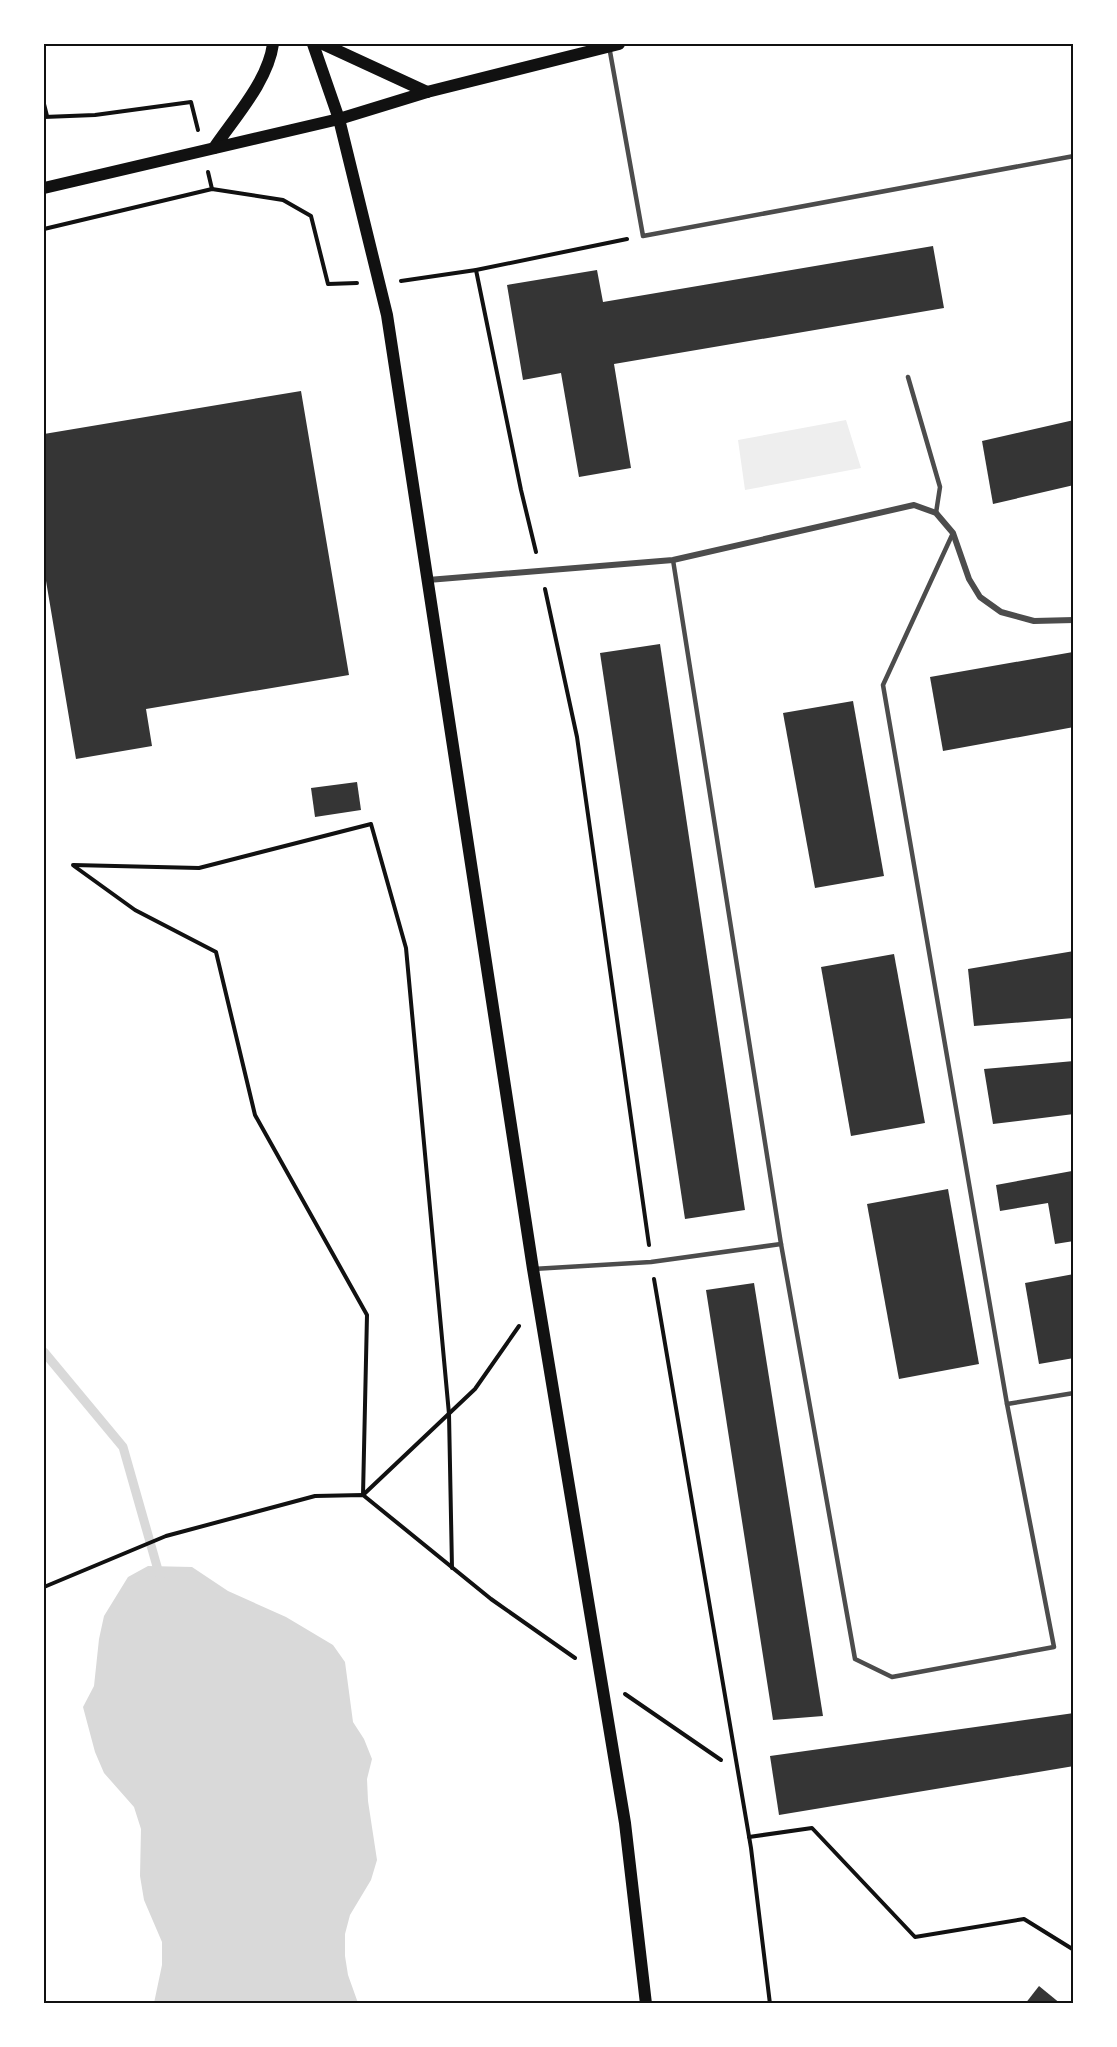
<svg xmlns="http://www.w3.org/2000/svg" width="1117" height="2047" viewBox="0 0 1117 2047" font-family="Spectral,serif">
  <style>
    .green { fill: #eee }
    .water { fill: #d9d9d9 }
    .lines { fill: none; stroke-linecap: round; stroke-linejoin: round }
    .stream { stroke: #d9d9d9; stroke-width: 9 }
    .building { fill: #353535 }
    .path { stroke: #111; stroke-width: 4 }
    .service { stroke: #4c4c4c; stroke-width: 4.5 }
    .minor { stroke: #4c4c4c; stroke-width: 6 }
    .secondary { stroke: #111; stroke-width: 12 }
    .neatline { fill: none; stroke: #111; stroke-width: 2 }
  </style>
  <rect width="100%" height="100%" fill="#fff"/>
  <polygon class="green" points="846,420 861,468 745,490 738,440"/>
  <polygon class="water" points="148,1566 192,1567 228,1591 286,1617 333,1645 345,1662 353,1722 364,1739 372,1759 367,1779 368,1801 377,1860 371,1880 350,1915 345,1934 345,1956 348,1975 358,2003 154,2003 162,1965 162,1942 144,1900 140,1876 141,1829 134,1807 104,1773 95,1752 83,1707 94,1686 99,1639 104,1616 128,1577"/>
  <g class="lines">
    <polyline class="stream" points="44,1352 123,1447 160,1577"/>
  </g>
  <g class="building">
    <polygon points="933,246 944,308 614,364 631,468 579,477 561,373 523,380 507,285 597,270 603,302"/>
    <polygon points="301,391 349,675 146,709 152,746 76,759 44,569 44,434"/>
    <polygon points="1074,420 1074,485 993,504 982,441"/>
    <polygon points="660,644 745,1210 685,1219 600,653"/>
    <polygon points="1073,652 1074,727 943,751 930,677"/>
    <polygon points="853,701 884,876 815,888 783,713"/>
    <polygon points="357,782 361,810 315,817 311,788"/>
    <polygon points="1074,951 1074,1018 974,1026 968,969"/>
    <polygon points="894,954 925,1123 851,1136 821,967"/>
    <polygon points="1074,1061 1074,1114 993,1124 984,1069"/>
    <polygon points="1072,1171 1074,1241 1055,1244 1048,1203 1000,1211 996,1185"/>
    <polygon points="948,1189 979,1364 899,1379 867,1204"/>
    <polygon points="1074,1274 1074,1358 1039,1364 1025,1283"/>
    <polygon points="754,1283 823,1716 773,1720 706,1290"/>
    <polygon points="1074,1713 1074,1766 779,1815 770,1756"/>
    <polygon points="1039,1986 1061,2004 1025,2004"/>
  </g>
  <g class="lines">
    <g class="path">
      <polyline points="44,104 47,116"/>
      <polyline points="44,117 95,115 191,102 198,130"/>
      <polyline points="208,172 212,189"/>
      <polyline points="44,229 212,189 283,200 311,216 328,284 357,283"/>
      <polyline points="476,270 521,490 536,552"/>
      <polyline points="401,281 476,270 627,239"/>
      <polyline points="545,589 577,737 649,1245"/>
      <polyline points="73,865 199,868 371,824 406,948 449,1414 452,1568"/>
      <polyline points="74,866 135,910 216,952 255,1115 367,1315 363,1495"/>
      <polyline points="654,1279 751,1848 770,2004"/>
      <polyline points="363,1495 475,1389 519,1326"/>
      <polyline points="44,1587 166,1536 315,1496 363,1495 491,1599 575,1658"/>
      <polyline points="625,1694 721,1760"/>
      <polyline points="749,1837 812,1828 915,1937 1024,1919 1074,1950"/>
    </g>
    <g class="service">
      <polyline points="609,46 643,236 1074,156"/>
      <polyline points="908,377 940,487 936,513"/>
      <polyline points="673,560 781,1244 855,1659 892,1677 1054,1647 1007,1404 883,685 953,533"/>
      <polyline points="533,1269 651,1262 781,1244"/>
      <polyline points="1007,1404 1074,1393"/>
    </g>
    <polyline class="minor" points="428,580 673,560 914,505 936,513 953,533 969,579 980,597 1001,612 1034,621 1074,620"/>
    <g class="secondary">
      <polyline points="313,44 339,119 387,315 533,1269 625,1823 646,2004"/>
      <polyline points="323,44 427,92"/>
      <path d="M214 148C235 117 268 81 273 44"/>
      <polyline points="44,188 339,119 427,92 619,44"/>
    </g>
  </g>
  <rect width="1117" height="2047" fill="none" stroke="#ffffff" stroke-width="90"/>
  <rect x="45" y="45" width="1027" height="1957" class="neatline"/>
</svg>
